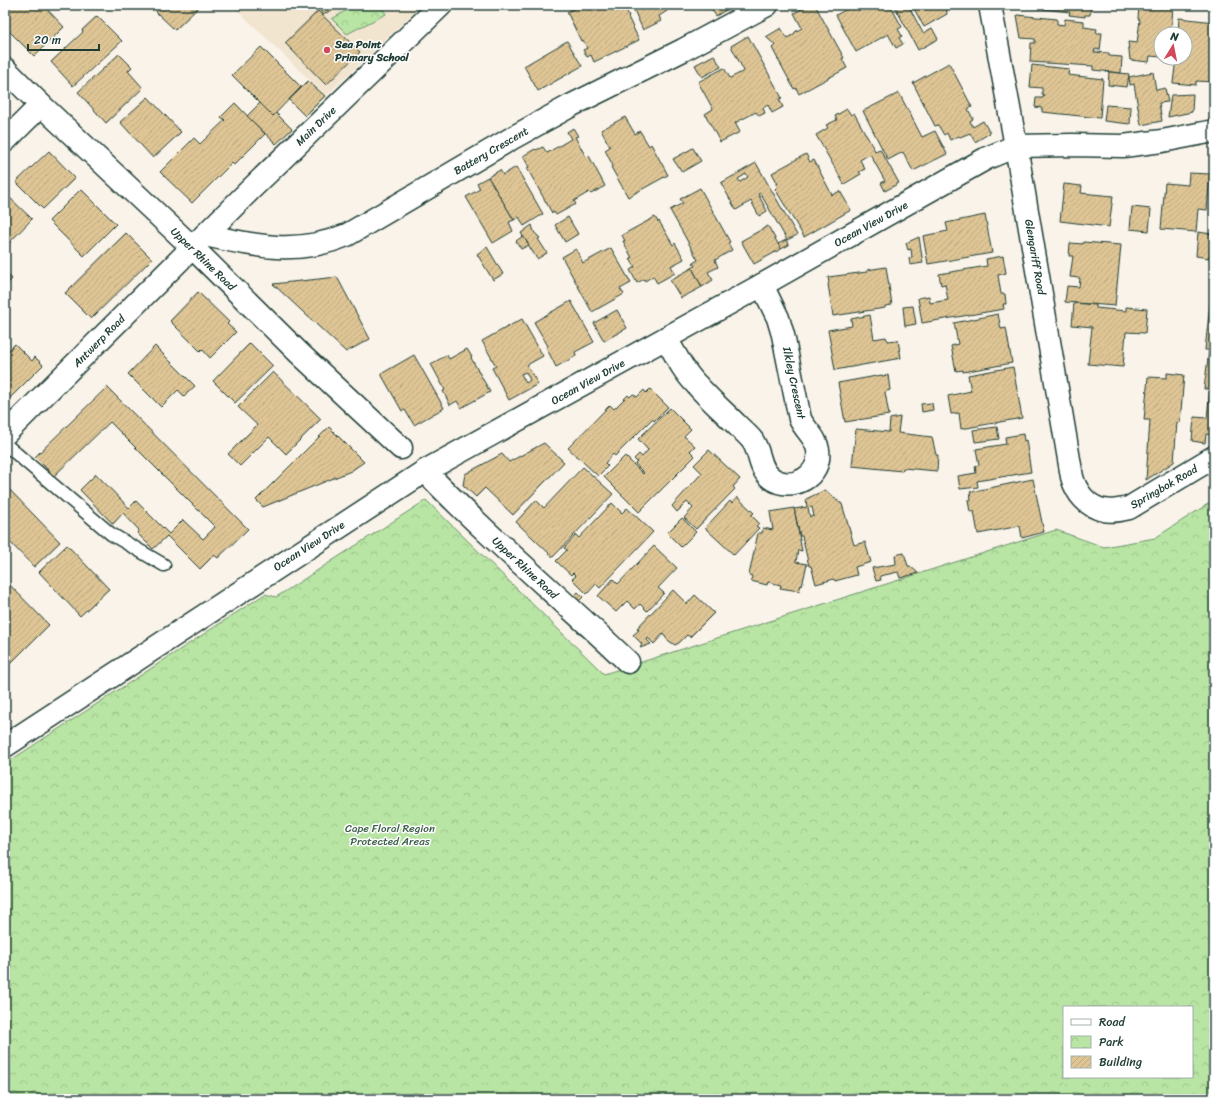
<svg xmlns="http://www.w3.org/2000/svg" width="1219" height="1104" viewBox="0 0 1219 1104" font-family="Sriracha,sans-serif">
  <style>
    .built { fill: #f1e5d0 }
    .park { fill: url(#park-crowns); stroke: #6c916c; fill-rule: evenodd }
    .building { fill: url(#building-hatch); stroke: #1f3d34; fill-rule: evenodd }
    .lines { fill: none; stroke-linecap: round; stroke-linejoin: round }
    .service-casing { stroke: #1f3d34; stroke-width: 15 }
    .minor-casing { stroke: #1f3d34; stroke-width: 25 }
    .service { stroke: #fff; stroke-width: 12 }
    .minor { stroke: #fff; stroke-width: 22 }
    .poi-dot { fill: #d1495b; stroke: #fff; stroke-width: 1.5 }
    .labels { text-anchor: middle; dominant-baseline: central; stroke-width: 3; stroke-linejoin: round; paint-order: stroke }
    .poi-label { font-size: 11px; font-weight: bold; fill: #1f3d34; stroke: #fff; text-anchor: start }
    .street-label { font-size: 11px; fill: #1f3d34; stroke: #fff }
    .park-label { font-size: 11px; fill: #3e5f4a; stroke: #fff }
  </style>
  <defs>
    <pattern id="park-crowns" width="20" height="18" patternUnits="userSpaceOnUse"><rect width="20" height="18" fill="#b8e5a3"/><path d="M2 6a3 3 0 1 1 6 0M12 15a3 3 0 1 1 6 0" fill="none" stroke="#9ec58d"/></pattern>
    <pattern id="building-hatch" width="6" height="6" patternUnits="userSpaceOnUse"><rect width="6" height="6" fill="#dfc595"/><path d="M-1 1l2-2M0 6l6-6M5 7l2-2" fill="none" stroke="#bfaa81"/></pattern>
  </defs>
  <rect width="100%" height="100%" fill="#f9f3ea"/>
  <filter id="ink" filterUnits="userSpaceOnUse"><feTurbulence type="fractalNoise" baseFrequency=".025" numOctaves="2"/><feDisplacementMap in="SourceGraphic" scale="8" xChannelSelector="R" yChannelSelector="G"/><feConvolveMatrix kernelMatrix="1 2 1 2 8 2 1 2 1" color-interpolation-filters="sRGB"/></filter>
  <g filter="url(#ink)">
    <polygon class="built" points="232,5 422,5 326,96"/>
    <g class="park">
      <polygon points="355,5 380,5 386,14 347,34 332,19"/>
      <path d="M426 500 604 674 1056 530 1104 547 1155 538 1214 500V1099H5V764L265 594 276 597 281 594ZM1064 1007H1192V1077H1064Z"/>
    </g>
    <g class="building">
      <polygon points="5,5 43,5 64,27 34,56 5,27"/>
      <polygon points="163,5 201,5 175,30 156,12"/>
      <polygon points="317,5 339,5 323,15"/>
      <polygon points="581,5 624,5 629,16 628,17 639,40 594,62 591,55 587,57 583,50 587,48 583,40 581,41 567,12"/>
      <polygon points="643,5 664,5 667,11 659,16 661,21 643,30 634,10 643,6"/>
      <polygon points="709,5 734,5 716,16"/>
      <polygon points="809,5 815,5 844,58 842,59 847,68 799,94 796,88 794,89 772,48 775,45 766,37 781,28 787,38 794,34 795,32 802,28 794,13"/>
      <polygon points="854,5 890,5 902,27 898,29 902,36 899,38 903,44 896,48 888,34 856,52 836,15"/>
      <polygon points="894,5 908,5 923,33 932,28 938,39 918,50"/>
      <polygon points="912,5 946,5 947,14 924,27"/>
      <polygon points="1024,5 1091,5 1090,15 1085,15 1085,17 1069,15 1070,12 1023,7"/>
      <polygon points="1139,5 1173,5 1171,34 1161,34 1161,57 1150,56 1149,62 1130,60 1128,42 1137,43 1140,20 1138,19"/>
      <polygon points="318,11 360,52 326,85 285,43"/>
      <polygon points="1017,15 1057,19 1057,24 1064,25 1065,19 1084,21 1084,27 1097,29 1096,33 1102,33 1100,50 1095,49 1094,52 1109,53 1109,56 1122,57 1121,73 1093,70 1093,66 1030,62 1031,43 1035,43 1035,39 1021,38"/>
      <polygon points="97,16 122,41 73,86 51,62 83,32 82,30"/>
      <polygon points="1179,18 1214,22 1214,82 1196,81 1196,85 1173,83 1176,58 1185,58 1185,34 1178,34"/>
      <polygon points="748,36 782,98 779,99 783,107 772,113 768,105 763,108 765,113 759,116 756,112 735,123 740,132 720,142 705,114 713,109 698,82 724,68 730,78 744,71 731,46"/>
      <polygon points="567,41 582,66 538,91 524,66"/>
      <polygon points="261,47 301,87 273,116 232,75"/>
      <polygon points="119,54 132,67 128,71 143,88 106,123 78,92"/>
      <polygon points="714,55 721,67 702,77 695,65"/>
      <polygon points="949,63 972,107 968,109 973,119 970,121 973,127 983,121 990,133 975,142 970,133 960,137 959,136 950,140 947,133 944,135 938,125 935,126 913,83"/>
      <polygon points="1032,65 1069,69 1068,75 1103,79 1100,118 1042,112 1042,108 1035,107 1036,98 1043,98 1044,95 1042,94 1042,88 1030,87"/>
      <polygon points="1109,72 1129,74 1127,87 1108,85"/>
      <polygon points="1153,72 1156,90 1165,88 1168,102 1159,103 1162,121 1141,125 1134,84 1130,85 1129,77"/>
      <polygon points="308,81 325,96 305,116 289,100"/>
      <polygon points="899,93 922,137 935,131 947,154 913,171 903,152 888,160 863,111"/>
      <polygon points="1193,94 1192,112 1168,117 1171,95"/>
      <polygon points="148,97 181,132 153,158 120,122"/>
      <polygon points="235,103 265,134 234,165 232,163 192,203 160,172 194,138 200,144 225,120 221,117"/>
      <polygon points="260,103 273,116 276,113 292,129 276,144 247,116"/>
      <polygon points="1106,105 1131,107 1130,124 1104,121"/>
      <polygon points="847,109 851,115 854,113 875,151 880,149 899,183 885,191 881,183 885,181 870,154 860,160 865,169 859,172 861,174 844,184 816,135 828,128 826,125 837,120 835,116"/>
      <polygon points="625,117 635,134 640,131 649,146 651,144 668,175 628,197 611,167 613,166 605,150 610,147 601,130"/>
      <polygon points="573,128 578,136 575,137 586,157 589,156 605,186 591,194 589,192 574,201 576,204 556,215 554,212 552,213 527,168 529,167 523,156 535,149 536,150 543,147 547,153 571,139 567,132"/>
      <polygon points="693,148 701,161 682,172 679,167 678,167 673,159"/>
      <polygon points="49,151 75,178 43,209 16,182"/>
      <polygon points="806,154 810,162 814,160 832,195 840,191 851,210 804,237 775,189 777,187 776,184 778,184 772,173"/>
      <path d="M756 163 797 235 787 240 760 193 758 194 767 211 759 216 751 201 736 210 721 183ZM746 174 748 177 740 182 738 179Z"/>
      <polygon points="516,167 543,214 524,226 519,217 514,220 488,177 500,170 503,175"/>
      <polygon points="1189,173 1210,174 1207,210 1198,209 1196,232 1161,229 1165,183 1188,185"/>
      <polygon points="488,177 514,220 509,222 513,231 493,243 466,197 480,189 477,183"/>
      <polygon points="1064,184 1082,186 1081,193 1113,196 1109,227 1060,221"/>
      <polygon points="700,188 730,242 728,243 732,250 715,260 718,267 708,272 713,280 702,287 692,268 695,266 693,263 698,260 670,210 683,203 680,199"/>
      <polygon points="81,189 116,224 84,256 49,221"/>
      <polygon points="8,196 32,219 5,247 5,199"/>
      <polygon points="1132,207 1151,209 1149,231 1130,229"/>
      <polygon points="985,215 992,253 928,264 923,236 948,231 946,223"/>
      <polygon points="568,217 578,234 565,242 555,225"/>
      <polygon points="655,217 658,222 659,221 673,245 675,243 684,259 671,266 675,273 657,283 653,276 645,281 644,279 637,283 630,270 635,267 630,259 632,258 623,241 625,241 622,235"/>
      <polygon points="532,225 534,232 540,238 538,239 547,253 537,259 521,233"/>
      <polygon points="768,226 781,249 754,264 741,241"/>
      <polygon points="1198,232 1212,234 1209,258 1196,256"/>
      <polygon points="126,233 152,259 91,319 65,293"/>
      <polygon points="1212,234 1214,234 1214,259 1209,258"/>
      <polygon points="523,236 529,245 521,249 516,241"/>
      <polygon points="919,237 923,263 910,265 909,258 912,257 911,249 908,250 906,243"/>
      <polygon points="786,240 789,245 781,249 778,244"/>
      <polygon points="1083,242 1121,245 1115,306 1065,302 1067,286 1079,287 1080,278 1070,277 1073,256 1069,256 1070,243 1083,244"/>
      <polygon points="487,247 503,274 493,280 477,254"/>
      <polygon points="611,248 631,283 620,289 624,294 592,312 562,257 576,249 583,263"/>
      <polygon points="1003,256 1006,273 998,275 1001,294 1005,294 1006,304 1003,304 1004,309 922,323 918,298 929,296 930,303 948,300 945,284 941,285 939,274 987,266 986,259"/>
      <polygon points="886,267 892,305 885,306 885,308 833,316 828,284 829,283 828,277 867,272 867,270"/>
      <polygon points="692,268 702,287 681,298 670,280"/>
      <polygon points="5,271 12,279 5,286"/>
      <polygon points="337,277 370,339 346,352 273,284"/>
      <polygon points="198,292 229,322 227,324 236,332 210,358 202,349 200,351 170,321"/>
      <polygon points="571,301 594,342 575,352 576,356 556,367 546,347 548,346 534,322"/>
      <polygon points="1214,302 1214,435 1206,434 1205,443 1192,441 1194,417 1207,418 1210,389 1204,389 1209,350 1205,350 1210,304"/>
      <polygon points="1074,303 1096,305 1096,308 1126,311 1126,307 1147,309 1145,333 1126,332 1123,367 1088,364 1092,327 1072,325"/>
      <polygon points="913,306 916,324 905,326 903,307"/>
      <polygon points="617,310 627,328 604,341 594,323"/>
      <polygon points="998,314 1001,329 1006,328 1012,363 963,372 963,370 956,371 951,346 958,344 954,323"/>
      <polygon points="870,315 874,339 886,337 888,341 898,340 901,358 835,370 828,330 852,326 851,319"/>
      <path d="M522 319 543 356 527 365 538 384 509 400 492 368 496 366 482 341ZM526 372 530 380 526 383 521 374Z"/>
      <polygon points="250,343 273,366 235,403 213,381"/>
      <polygon points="15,344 32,361 35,357 43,365 5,403 5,354"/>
      <polygon points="155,346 195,386 184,396 178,390 161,407 128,374"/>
      <polygon points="467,349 472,357 471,358 490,392 461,408 457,401 450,405 443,391 445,390 431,364 447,355 449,359"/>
      <polygon points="414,355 444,408 414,425 405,410 402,411 381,374"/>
      <polygon points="1013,367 1022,418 961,429 959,413 951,414 948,396 971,391 968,375"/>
      <polygon points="273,372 321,419 286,454 269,437 240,466 228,454 257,425 238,407"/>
      <polygon points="1167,373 1184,375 1180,423 1177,422 1174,462 1146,480 1150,420 1144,420 1148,377 1167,378"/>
      <polygon points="882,375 882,376 888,375 890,390 885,392 889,415 845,422 838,383"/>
      <polygon points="107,387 248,529 218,558 214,555 200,569 167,536 153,549 137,533 139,530 123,513 113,524 80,490 96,474 129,508 136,501 169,534 183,520 203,539 215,527 110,422 54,476 35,457"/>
      <polygon points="650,389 668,407 654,421 652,419 615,456 613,454 605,463 608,466 598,476 568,448 610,405 614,409 628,395 630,397 633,394 637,397 644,390 646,393"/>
      <polygon points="932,403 933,410 922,412 921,404"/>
      <polygon points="670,408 691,429 684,436 695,446 690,451 695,456 639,512 604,477 625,456 643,474 644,473 635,464 637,462 634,459 639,454 642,457 648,450 638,439"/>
      <polygon points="900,417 898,433 932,437 936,455 938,455 937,471 903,468 902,471 852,466 856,429 889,432 890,419"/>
      <polygon points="329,427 364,462 351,471 263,507 256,500"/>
      <polygon points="997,427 999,439 975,442 973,430"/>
      <polygon points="1023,434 1024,441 1026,440 1031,472 977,481 978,487 960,489 958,476 976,473 975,466 979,465 976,449 1006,444 1005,437"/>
      <polygon points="544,443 564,462 513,515 485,488 476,497 463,485 465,474 502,454 509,462"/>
      <polygon points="709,450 740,479 733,487 735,489 696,529 684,518 693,508 687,502 677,512 672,506 702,473 694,465"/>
      <polygon points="583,467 613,494 553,557 516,522 536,500 544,508"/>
      <polygon points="1033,479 1044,532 1022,538 1020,526 978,534 974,511 970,512 968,500 971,500 970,492"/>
      <polygon points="7,487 60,542 34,567 5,537 5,489"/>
      <path d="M825 490 842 504 854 545 865 542 871 562 855 567 857 575 835 581 834 579 816 584 811 566H809L802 536H800L794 509 807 507 806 499ZM812 507 814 516 810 517 808 508Z"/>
      <polygon points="737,497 754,513 751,515 759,523 756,526 759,528 734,555 705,528 730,501 732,503"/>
      <polygon points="612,503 622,513 627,508 653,532 600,588 596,584 587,594 572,579 576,576 573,573 571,575 556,561 567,550 564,548 576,535 579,538"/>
      <polygon points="794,508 802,551 798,550 796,562 807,564 802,586 801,585 799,591 780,588 781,585 768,582 767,585 751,581 752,576 749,575 758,533 762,533 763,528 773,530 770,512"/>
      <polygon points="682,518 696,532 681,547 667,533"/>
      <polygon points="67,545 109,589 80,616 39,572"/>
      <polygon points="654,546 677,568 658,588 664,593 647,611 640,604 635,609 627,601 616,612 598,596 613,579 618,584"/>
      <polygon points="904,553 908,566 910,566 918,573 900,578 898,572 880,576 881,580 876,581 872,568 896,564 895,555"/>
      <polygon points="5,580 49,625 5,669"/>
      <polygon points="673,590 687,604 695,595 714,613 690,637 687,635 679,643 675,645 669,641 669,642 663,634 654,644 648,638 647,640 651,644 640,648 642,644 633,635 639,630 637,628"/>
      <polygon points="578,592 583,597 579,601 574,596"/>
    </g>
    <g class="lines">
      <g class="service-casing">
        <polyline id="service" points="5,444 111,534 164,565"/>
      </g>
      <g class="minor-casing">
        <g id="minor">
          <path d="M990 5 1016 146 1072 477C1076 492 1087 507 1104 510 1112 512 1121 510 1129 508L1214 457"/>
          <polyline points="5,69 41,105 192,247 299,353 401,448"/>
          <polyline points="5,141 41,105"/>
          <path d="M205 235C257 246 296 256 347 235L514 137 572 105 683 50 767 5"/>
          <path d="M666 338C675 354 683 371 696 384 709 399 724 412 737 425 742 430 748 435 752 440 761 452 758 468 771 478 792 493 822 476 818 450 816 437 805 430 800 419L783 335 778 318 762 285"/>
          <polyline points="5,434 250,190 441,5"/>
          <path d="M425 471C489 538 561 598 628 662"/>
          <polyline points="5,746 425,471 762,285 987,158 1016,146 1072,145 1123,146 1162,141 1214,131"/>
        </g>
      </g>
      <use href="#service" class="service"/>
      <use href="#minor" class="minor"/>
    </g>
  </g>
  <circle class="poi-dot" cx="327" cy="50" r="4"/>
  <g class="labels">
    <g class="poi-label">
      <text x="335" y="44">Sea Point<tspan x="335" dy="13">Primary School</tspan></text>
    </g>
    <g class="street-label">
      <text transform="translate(316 126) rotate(-44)">Main Drive</text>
      <text transform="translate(491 151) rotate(-30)">Battery Crescent</text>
      <text transform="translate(871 224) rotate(-29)">Ocean View Drive</text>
      <text transform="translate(1035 257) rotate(80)">Glengariff Road</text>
      <text transform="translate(203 259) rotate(44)">Upper Rhine Road</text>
      <text transform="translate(99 341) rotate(-45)">Antwerp Road</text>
      <text transform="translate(588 382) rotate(-29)">Ocean View Drive</text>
      <text transform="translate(794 383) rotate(78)">Ilkley Crescent</text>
      <text transform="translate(1164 487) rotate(-30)">Springbok Road</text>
      <text transform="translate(309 546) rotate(-33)">Ocean View Drive</text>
      <text transform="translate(525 568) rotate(43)">Upper Rhine Road</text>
    </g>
    <g class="park-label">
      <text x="390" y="828">Cape Floral Region<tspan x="390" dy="13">Protected Areas</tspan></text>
    </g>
  </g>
  <rect width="1219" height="1104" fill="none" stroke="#fff" stroke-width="20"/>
  <rect x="10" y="10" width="1199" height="1084" fill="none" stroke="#1f3d34" stroke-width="1.5" filter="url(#ink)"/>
  <rect x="1063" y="1006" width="130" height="72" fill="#ffffff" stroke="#a5b1ae"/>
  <rect x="1071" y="1019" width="20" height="6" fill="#ffffff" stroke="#a5b1ae"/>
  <text x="1099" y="1026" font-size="12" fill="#1f3d34">Road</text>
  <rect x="1071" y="1036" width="20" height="12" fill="url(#park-crowns)" stroke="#a5b1ae"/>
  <text x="1099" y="1046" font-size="12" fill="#1f3d34">Park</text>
  <rect x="1071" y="1056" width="20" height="12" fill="url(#building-hatch)" stroke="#a5b1ae"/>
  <text x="1099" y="1066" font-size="12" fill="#1f3d34">Building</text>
  <g transform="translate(1173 46) rotate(10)"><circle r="19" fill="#ffffff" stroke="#a5b1ae"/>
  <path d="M0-3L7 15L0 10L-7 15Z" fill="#d1495b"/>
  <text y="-6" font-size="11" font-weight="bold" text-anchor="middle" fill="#1f3d34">N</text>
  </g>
  <path d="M28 44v6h71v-6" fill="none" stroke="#1f3d34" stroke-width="2"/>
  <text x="34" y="44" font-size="12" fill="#1f3d34" stroke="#ffffff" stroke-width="3" paint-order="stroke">20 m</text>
</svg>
